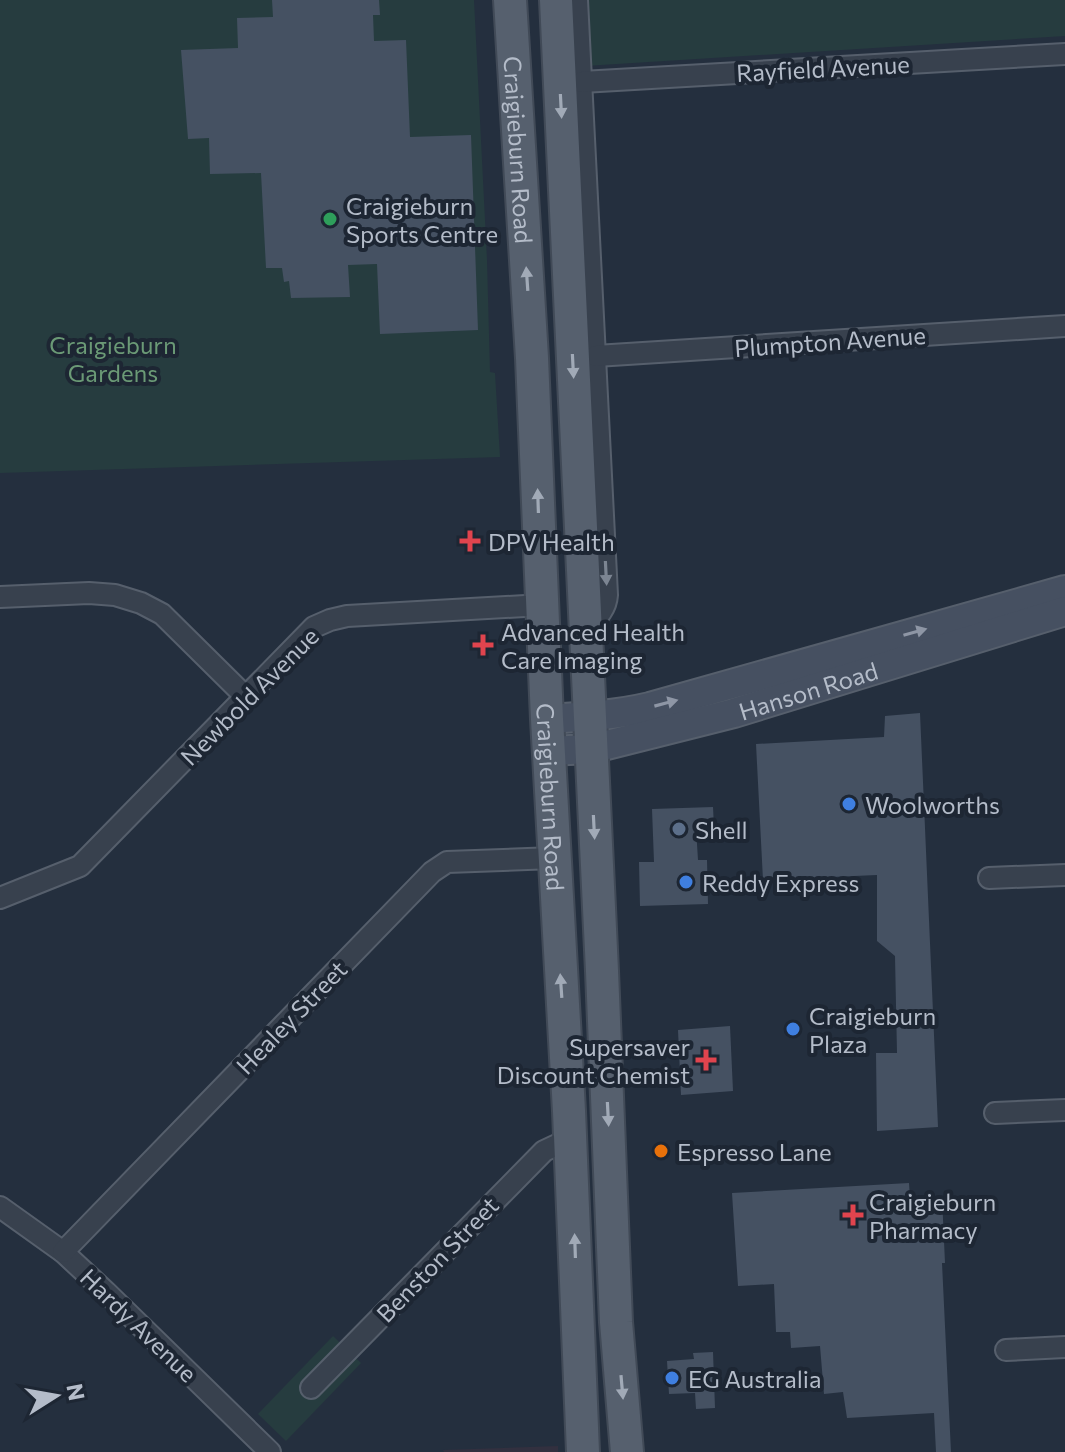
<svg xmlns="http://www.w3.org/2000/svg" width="1065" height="1452" viewBox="0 0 1065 1452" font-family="Commissioner,sans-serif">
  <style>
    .medical { fill: #32303f }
    .green { fill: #263c3f }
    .building { fill: #455162 }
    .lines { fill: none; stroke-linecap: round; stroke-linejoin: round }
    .street-casing { stroke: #565f6c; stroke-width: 24 }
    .secondary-casing { stroke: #565f6c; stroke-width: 32 }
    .primary-casing { stroke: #414a57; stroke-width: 36 }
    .street { stroke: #38414e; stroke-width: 20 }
    .secondary { stroke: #465061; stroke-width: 28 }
    .primary { stroke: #56606e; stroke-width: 32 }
    .oneway { fill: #a1aab7 }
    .oneway2 { fill: #7c8592 }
    .oneway3 { fill: #8e96a5 }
    .leisure-dot { fill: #2e9e5b; stroke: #1d2633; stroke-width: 3 }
    .health-dot { fill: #e0444e; stroke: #1d2633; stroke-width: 3 }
    .shop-dot { fill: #3f7fe0; stroke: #1d2633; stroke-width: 3 }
    .service-dot { fill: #5c6f8a; stroke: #1d2633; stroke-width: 3 }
    .food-dot { fill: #e8710a; stroke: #1d2633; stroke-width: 3 }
    .labels { text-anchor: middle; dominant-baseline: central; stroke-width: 8; stroke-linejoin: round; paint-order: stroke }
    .street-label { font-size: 24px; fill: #b4bcc9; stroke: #1d2633 }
    .poi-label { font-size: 24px; fill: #b4bcc9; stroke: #1d2633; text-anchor: start }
    .park-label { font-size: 24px; fill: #6b9a76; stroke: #1d2633 }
  </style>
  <rect width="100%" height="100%" fill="#242f3e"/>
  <polygon class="medical" points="558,1446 558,1452 444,1452 443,1450"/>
  <g class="green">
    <polygon points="0,0 474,0 487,260 490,372 495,373 500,457 0,473"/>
    <polygon points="564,0 1065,0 1065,36 569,67"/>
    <polygon points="333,1336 361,1363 286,1441 258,1414"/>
  </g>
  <g class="building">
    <polygon points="272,0 379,0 380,15 373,15 374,41 406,40 410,137 471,135 478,330 380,334 377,264 348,265 350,297 291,298 289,281 284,282 282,268 266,268 261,173 210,174 209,138 188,139 181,50 238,48 237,18 273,17"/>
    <polygon points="920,713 938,1127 877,1131 876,1053 897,1053 895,956 877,941 877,875 763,880 756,744 884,737 885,716"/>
    <polygon points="713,807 714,827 696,828 698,860 707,860 708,904 640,906 639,862 654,862 652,809"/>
    <polygon points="730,1026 733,1091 681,1095 678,1030"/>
    <polygon points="909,1183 910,1198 942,1197 945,1263 942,1263 951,1452 936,1452 934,1413 847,1418 843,1392 824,1394 820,1346 791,1348 790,1332 776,1332 774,1284 738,1286 732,1193"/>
    <polygon points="713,1352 715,1408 696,1409 695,1393 669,1394 667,1361 694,1359 693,1353"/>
  </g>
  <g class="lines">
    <g class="street-casing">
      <g id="street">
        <path d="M577 0 607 595C606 611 595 619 584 630"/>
        <polyline points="582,82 1065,54"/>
        <polyline points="596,356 1065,326"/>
        <polyline points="0,597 89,593 115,595 141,603 162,614 246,697"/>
        <polyline points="989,878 1065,875"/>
        <polyline points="0,898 80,866 314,627 330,620 347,616 542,605"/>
        <polyline points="995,1113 1065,1110"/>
        <polyline points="0,1207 63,1252 106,1292 270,1452"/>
        <polyline points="63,1252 432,872 447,862 554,858"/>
        <polyline points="1006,1350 1065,1347"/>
        <polyline points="311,1388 544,1151 561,1143 570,1141"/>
      </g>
    </g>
    <g class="secondary-casing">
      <g id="secondary">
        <path d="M547 719C582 717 616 715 650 707L1065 590"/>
        <path id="s1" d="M548 751 591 749 734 713 1065 611"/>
      </g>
    </g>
    <g class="primary-casing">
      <g id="primary">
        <path id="s2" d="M510 0 532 358 547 719 569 1111 583 1452"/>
        <polyline points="556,0 602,971 616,1322 627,1452"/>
      </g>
    </g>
    <use href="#street" class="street"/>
    <use href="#secondary" class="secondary"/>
    <use href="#primary" class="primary"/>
  </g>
  <defs><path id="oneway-solid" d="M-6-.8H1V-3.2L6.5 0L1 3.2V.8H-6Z" transform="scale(2)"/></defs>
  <g class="oneway">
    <use href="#oneway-solid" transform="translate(561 106) rotate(87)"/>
    <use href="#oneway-solid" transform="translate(527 279) rotate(-94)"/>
    <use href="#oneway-solid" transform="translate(573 366) rotate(87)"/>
    <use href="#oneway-solid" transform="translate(538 501) rotate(-92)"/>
    <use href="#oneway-solid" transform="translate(594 827) rotate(87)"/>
    <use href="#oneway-solid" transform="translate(561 986) rotate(-94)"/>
    <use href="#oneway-solid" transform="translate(608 1114) rotate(87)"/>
    <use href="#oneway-solid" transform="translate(575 1246) rotate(-92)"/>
    <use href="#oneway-solid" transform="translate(622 1387) rotate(85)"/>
  </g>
  <use class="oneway2" href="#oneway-solid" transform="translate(606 573) rotate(87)"/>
  <g class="oneway3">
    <use href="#oneway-solid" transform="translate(915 632) rotate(-16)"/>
    <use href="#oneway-solid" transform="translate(666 703) rotate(-15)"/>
  </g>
  <circle class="leisure-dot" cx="330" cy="219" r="8"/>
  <g class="health-dot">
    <path d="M466 529h8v8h8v8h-8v8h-8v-8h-8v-8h8z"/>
    <path d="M479 633h8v8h8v8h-8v8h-8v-8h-8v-8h8z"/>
    <path d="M702 1048h8v8h8v8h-8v8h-8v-8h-8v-8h8z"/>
    <path d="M849 1203h8v8h8v8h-8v8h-8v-8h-8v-8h8z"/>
  </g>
  <g class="shop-dot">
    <circle cx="849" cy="804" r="8"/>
    <circle cx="686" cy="882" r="8"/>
    <circle cx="793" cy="1029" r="8"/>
    <circle cx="672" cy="1378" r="8"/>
  </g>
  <circle class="service-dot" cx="679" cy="829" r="8"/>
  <circle class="food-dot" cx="661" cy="1151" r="8"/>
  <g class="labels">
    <g class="street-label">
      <text transform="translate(823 68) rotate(-3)">Rayfield Avenue</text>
      <text stroke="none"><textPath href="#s2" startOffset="150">Craigieburn Road</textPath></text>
      <text transform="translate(830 341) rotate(-4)">Plumpton Avenue</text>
      <text stroke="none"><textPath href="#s1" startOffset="268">Hanson Road</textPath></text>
      <text transform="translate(249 696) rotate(-45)">Newbold Avenue</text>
      <text stroke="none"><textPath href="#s2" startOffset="798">Craigieburn Road</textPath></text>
      <text transform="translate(291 1017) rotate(-46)">Healey Street</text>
      <text transform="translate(437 1259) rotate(-46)">Benston Street</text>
      <text transform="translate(139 1325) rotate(44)">Hardy Avenue</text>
    </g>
    <g class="poi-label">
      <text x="346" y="205">Craigieburn<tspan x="346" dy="28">Sports Centre</tspan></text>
      <text x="488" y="541">DPV Health</text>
      <text x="501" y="631">Advanced Health<tspan x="501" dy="28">Care Imaging</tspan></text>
      <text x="865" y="804">Woolworths</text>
      <text x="695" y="829">Shell</text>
      <text x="702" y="882">Reddy Express</text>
      <text x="809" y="1015">Craigieburn<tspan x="809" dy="28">Plaza</tspan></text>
      <text x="690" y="1046" text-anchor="end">Supersaver<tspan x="690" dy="28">Discount Chemist</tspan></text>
      <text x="677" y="1151">Espresso Lane</text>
      <text x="869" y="1201">Craigieburn<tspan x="869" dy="28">Pharmacy</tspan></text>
      <text x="688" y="1378">EG Australia</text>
    </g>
    <g class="park-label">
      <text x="113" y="344">Craigieburn<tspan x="113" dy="28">Gardens</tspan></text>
    </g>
  </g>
  <g transform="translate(56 1396) rotate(79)" stroke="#1d2633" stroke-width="6" paint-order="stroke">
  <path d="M0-6L14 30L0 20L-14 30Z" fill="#b4bcc9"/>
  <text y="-12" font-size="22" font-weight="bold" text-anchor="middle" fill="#b4bcc9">N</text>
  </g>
</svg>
